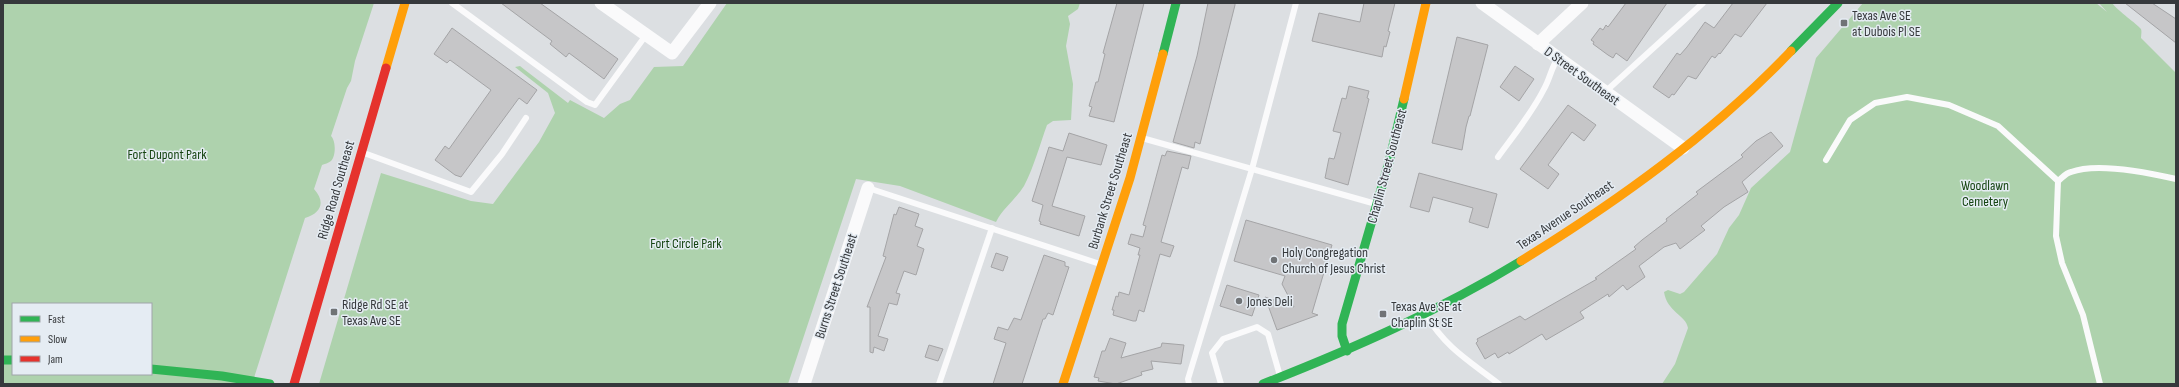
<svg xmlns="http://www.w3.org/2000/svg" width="2179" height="387" viewBox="0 0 2179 387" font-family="'Sofia Sans Condensed',sans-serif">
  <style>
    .green { fill: #aed2ad; fill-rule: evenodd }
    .building { fill: #c6c6c8; stroke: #a4a4a6 }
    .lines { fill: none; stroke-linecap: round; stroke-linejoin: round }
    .lane { stroke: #fafafb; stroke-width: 6 }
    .street { stroke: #fafafb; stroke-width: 13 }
    .fast { stroke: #30b455; stroke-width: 9 }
    .slow { stroke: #ff9f0a; stroke-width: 9 }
    .jam { stroke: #e5322d; stroke-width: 9 }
    .poi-dot { fill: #707376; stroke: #e5ecf3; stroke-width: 1.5 }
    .labels { text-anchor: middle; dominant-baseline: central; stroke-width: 3; stroke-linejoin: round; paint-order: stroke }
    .poi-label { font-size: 14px; fill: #36393c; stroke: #e5ecf3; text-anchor: start }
    .street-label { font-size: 14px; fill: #36393c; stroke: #e5ecf3 }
    .park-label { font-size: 14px; fill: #154411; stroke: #e5ecf3 }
  </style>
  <rect width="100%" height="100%" fill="#dcdfe2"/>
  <g class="green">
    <path d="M3 3H374L355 61 351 81 347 88 331 136C336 141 336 156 331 161 329 163 324 164 322 165L314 189C326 202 321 213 305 218L252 384H3ZM13 304H151V374H13Z"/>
    <path d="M727 3H1080L1078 9 1068 16 1070 24 1066 46 1073 84 1071 120 1053 121 1047 125C1040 144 1034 167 1024 186 1016 199 1003 208 996 222L900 186 856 179 788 384H319L381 173 471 201 493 204 539 142 555 113 548 93 515 67 520 66 525 70 568 103 570 100 604 118 620 104 630 100 654 67 683 66Z"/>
    <path d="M1863 3H2096L2107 12 2099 3H2112C2118 11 2137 24 2141 29 2142 32 2141 35 2141 38L2176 73V384H1662L1675 364 1688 328C1686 315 1667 312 1664 292L1668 290 1680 294 1684 292 1717 254 1729 228 1739 215 1751 188 1790 152 1816 58Z"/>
  </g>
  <g class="building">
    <polygon points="501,3 540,3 618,59 604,79 569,53 566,57 550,44 552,41"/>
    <polygon points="1117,3 1144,3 1114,122 1089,116 1092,107 1089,106 1096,82 1098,82 1105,54 1103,53"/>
    <polygon points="1208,3 1235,3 1235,5 1200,144 1195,142 1194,148 1173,142 1197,56"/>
    <polygon points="1364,3 1395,3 1388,31 1390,32 1386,47 1384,46 1382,57 1312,41 1319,13 1360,22"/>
    <polygon points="1626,3 1667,3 1627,61 1616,53 1613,58 1608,55 1593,44 1594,42 1591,40 1600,28 1603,30 1606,25 1608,27"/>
    <polygon points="1733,3 1767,3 1741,37 1735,34 1720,54 1719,53 1715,58 1712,56 1696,79 1688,76 1674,95 1672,94 1669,98 1653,87 1677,53 1680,55 1687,47 1705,22 1714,28"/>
    <polygon points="2125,3 2152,3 2176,19 2176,43"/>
    <polygon points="452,28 537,90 527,104 519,98 461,177 455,175 435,160 445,146 449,149 491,90 450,60 447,63 434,54"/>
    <polygon points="1457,37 1488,45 1470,116 1469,116 1466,127 1462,150 1432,143"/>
    <polygon points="1515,66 1534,79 1519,101 1500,87"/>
    <polygon points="1349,86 1369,91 1367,98 1369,99 1348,185 1325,178 1329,158 1334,159 1335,156 1341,133 1333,131 1342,98 1346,99"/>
    <polygon points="1568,105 1596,125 1584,141 1572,132 1548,165 1559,174 1548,189 1520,169"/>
    <polygon points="1771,132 1783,146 1742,182 1748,192 1724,207 1701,226 1705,230 1680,249 1676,243 1664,247 1639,266 1645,277 1627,290 1623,285 1609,297 1608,294 1580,312 1584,318 1546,340 1542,334 1509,354 1508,352 1498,358 1495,353 1485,359 1476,343 1478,341 1477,339 1520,316 1525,320 1597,279 1595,278 1636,249 1634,247 1642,240 1667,221 1666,219 1698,194 1696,192 1743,157 1741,155 1756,141"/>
    <polygon points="1069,133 1107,145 1101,165 1067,157 1052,206 1085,216 1079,236 1040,224 1041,222 1039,221 1043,205 1032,201 1049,147 1063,151"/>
    <polygon points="1167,151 1191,156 1188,169 1182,167 1161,242 1174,246 1170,257 1160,254 1144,312 1139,310 1136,321 1133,321 1113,315 1114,310 1112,310 1116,296 1118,297 1119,292 1129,295 1140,255 1138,255 1140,248 1128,244 1131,234 1143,237 1146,226 1143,225 1148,207 1162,155 1165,156"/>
    <polygon points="1419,173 1497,194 1488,228 1469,222 1473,208 1433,197 1429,212 1410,207"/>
    <polygon points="899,207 919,214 915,226 923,229 917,246 924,249 916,275 904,271 896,293 900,294 897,305 889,303 878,336 888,339 884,351 874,347 873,353 870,352 870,307 867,307 886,257 883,256 894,214 896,215"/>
    <polygon points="1246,220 1332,245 1312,313 1318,315 1277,330 1265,297 1294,307 1282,284 1285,276 1234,261"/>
    <polygon points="996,253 1008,257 1003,271 991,267"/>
    <polygon points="1044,255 1065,262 1065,266 1069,267 1053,315 1048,313 1045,319 1043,319 1022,384 993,384 1006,343 994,339 998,327 1008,330 1014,318 1021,320"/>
    <polygon points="1227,285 1259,295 1252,316 1220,306"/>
    <polygon points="1110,338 1126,343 1121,358 1161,347 1162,343 1184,345 1181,364 1151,361 1153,369 1141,372 1142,375 1116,384 1098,381 1099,378 1094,377 1102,351 1105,351"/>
    <polygon points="929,345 943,349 938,361 925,357"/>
  </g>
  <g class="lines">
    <g class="lane">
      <polyline points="452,3 587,102 595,105 646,35"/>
      <polyline points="1605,92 1703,3"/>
      <polyline points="1142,138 1376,204"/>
      <polyline points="364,153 471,192 502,154 526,118"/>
      <path d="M1498 157C1514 135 1532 113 1544 89 1550 79 1551 68 1558 58"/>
      <polyline points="1826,160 1850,120 1875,103 1907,97 1949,105 1998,126 2058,181 2056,236 2062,263 2083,315 2100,384"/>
      <path d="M2058 181C2062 178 2066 173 2071 172 2097 162 2150 173 2176 179"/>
      <polyline points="868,188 1100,264"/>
      <path d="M1426 315C1447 349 1468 360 1499 384"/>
      <polyline points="939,384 992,228"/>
      <polyline points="1189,384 1188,379 1252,169 1296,3"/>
      <polyline points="1221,384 1212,353 1223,339 1257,327 1268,334 1280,376"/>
    </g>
    <g class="street">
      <polyline points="601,3 672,53 710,3"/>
      <polyline points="1482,3 1683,148"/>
      <polyline points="1538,44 1582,3"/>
      <polyline points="804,384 868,188"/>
    </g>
    <g class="fast">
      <polyline points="1791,51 1838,3"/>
      <polyline points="1163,54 1176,3"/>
      <polyline points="1347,351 1342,336 1342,324 1389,162 1404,99"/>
      <polyline points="3,360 13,360"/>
      <polyline points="151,369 222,376 270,384"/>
      <path d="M1263 384C1352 349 1439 311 1521 261"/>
    </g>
    <g class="slow">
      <polyline points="386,68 405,3"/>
      <polyline points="1404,99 1426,3"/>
      <path d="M1521 261C1618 201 1712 134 1791 51"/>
      <polyline points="1063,384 1130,178 1163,54"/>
    </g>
    <polyline class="jam" points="294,384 386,68"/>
  </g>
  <g class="poi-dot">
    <rect x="1840" y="19" width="8" height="8" rx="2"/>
    <circle cx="1274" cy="260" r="4"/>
    <circle cx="1239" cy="301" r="4"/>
    <rect x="330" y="308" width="8" height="8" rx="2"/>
    <rect x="1379" y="310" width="8" height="8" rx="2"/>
  </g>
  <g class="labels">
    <g class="poi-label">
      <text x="1852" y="15">Texas Ave SE<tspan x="1852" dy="16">at Dubois Pl SE</tspan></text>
      <text x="1282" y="252">Holy Congregation<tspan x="1282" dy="16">Church of Jesus Christ</tspan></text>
      <text x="1247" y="301">Jones Deli</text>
      <text x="342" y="304">Ridge Rd SE at<tspan x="342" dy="16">Texas Ave SE</tspan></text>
      <text x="1391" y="306">Texas Ave SE at<tspan x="1391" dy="16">Chaplin St SE</tspan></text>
    </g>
    <g class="street-label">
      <text transform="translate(1582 76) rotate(36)">D Street Southeast</text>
      <text transform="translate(1387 166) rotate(-75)">Chaplin Street Southeast</text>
      <text transform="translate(336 190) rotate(-74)">Ridge Road Southeast</text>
      <text transform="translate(1110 191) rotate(-73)">Burbank Street Southeast</text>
      <text transform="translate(1565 215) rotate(-34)">Texas Avenue Southeast</text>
      <text transform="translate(836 286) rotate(-72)">Burns Street Southeast</text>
    </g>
    <g class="park-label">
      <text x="167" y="154">Fort Dupont Park</text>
      <text x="1985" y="185">Woodlawn<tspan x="1985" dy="16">Cemetery</tspan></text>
      <text x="686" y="243">Fort Circle Park</text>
    </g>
  </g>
  <rect width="2179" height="387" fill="none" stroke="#36393c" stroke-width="8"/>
  <rect x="12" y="303" width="140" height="72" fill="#e5ecf3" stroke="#9fa4aa"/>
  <rect x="20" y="316" width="20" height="6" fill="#30b455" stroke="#9fa4aa"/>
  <text x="48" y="323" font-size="12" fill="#36393c">Fast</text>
  <rect x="20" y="336" width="20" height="6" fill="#ff9f0a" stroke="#9fa4aa"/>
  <text x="48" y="343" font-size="12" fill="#36393c">Slow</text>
  <rect x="20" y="356" width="20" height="6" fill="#e5322d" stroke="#9fa4aa"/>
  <text x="48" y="363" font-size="12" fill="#36393c">Jam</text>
</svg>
